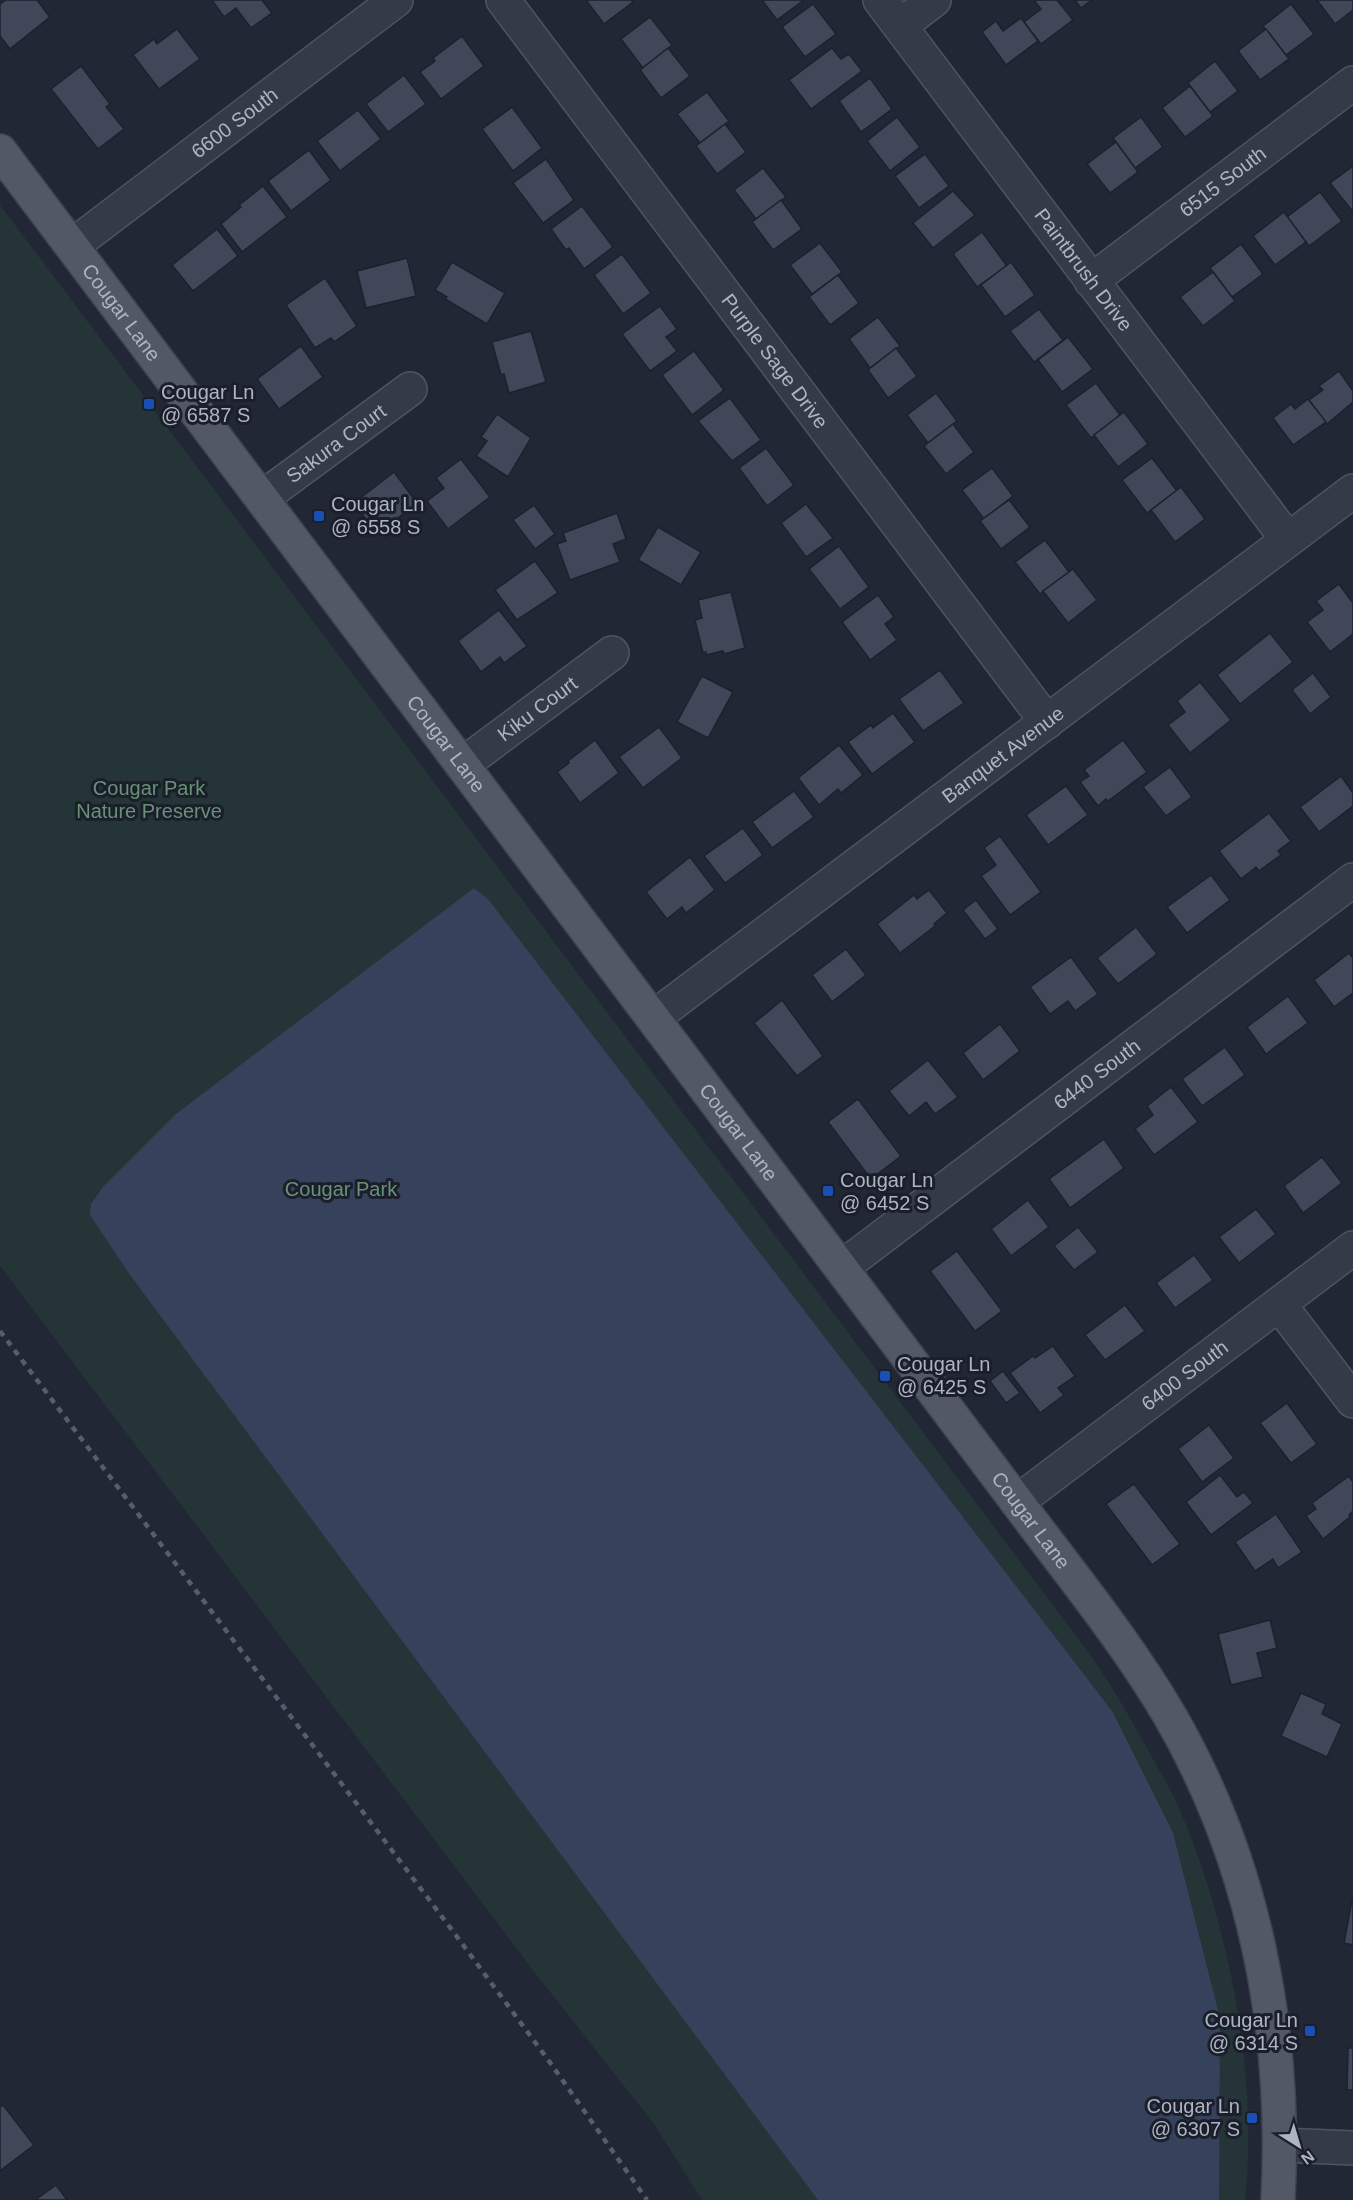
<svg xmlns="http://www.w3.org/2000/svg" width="1353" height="2200" viewBox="0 0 1353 2200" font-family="Arial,sans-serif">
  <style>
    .green { fill: #243437 }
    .water { fill: #36415c }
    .building { fill: #3f4758; stroke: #1c212d; stroke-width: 1.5 }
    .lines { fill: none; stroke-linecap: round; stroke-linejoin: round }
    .minor-casing { stroke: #4f5461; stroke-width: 36 }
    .major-casing { stroke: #3e4350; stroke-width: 36 }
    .minor { stroke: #343a46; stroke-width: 33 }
    .major { stroke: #525866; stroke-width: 33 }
    .rail { stroke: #575d6d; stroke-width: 4.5; stroke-dasharray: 6 6; stroke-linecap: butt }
    .transit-dot { fill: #1a4fb4; stroke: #1a1f2b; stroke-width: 2 }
    .labels { text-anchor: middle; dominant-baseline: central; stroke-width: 6; stroke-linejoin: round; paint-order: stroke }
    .street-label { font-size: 20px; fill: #afb4c3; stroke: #1a1f2b }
    .poi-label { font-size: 20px; fill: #afb4c3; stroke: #1a1f2b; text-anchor: start }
    .park-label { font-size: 20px; fill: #689176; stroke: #1a1f2b }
  </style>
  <rect width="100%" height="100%" fill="#212735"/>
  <path class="green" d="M0 205 1089 1653C1113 1687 1132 1721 1152 1757 1160 1772 1169 1786 1176 1801 1228 1918 1259 2073 1245 2200H702L654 2124 539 1978 0 1266Z"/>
  <polygon class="water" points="474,888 488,899 1112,1711 1173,1833 1220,2018 1219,2200 818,2200 130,1275 90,1215 91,1204 103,1187 176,1114"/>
  <g class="building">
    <polygon points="6,0 37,0 50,17 10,49 0,36 0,4"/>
    <polygon points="212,0 262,0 272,13 251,28 236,8 224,17"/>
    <polygon points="586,0 631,0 633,2 604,24"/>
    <polygon points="762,0 804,0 777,20"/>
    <polygon points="1034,0 1057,0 1073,20 1041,44 1024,22 1041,9"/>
    <polygon points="1075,0 1092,0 1081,8"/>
    <polygon points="1317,0 1353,0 1353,10 1335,24"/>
    <polygon points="813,4 836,34 805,57 782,27"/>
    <polygon points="1291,4 1314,34 1286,55 1263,26"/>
    <polygon points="650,17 672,45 643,68 621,39"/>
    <polygon points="1021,18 1038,41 1006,65 982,32 996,21 1003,31"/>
    <polygon points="177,29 200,59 159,89 133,55 154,39 157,44"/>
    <polygon points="1266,29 1289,59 1260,80 1238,51"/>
    <polygon points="462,36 484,66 441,99 420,72 435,61 433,58"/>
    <polygon points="668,48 690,76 661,98 640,70"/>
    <polygon points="832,48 841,59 849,54 862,71 811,109 789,80"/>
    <polygon points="1215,61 1238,91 1210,112 1188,83"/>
    <polygon points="81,66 110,104 106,107 124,129 98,149 51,89"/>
    <polygon points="404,75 426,104 388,132 366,104"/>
    <polygon points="870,78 892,109 861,132 839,101"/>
    <polygon points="1190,86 1213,116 1185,137 1162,108"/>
    <polygon points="707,92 729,121 700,143 677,114"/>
    <polygon points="512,107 542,148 513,171 482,129"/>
    <polygon points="358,110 381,139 340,171 317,141"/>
    <polygon points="897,117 920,147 890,171 867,141"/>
    <polygon points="1141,117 1163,147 1135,168 1113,138"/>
    <polygon points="725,124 746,152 717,174 696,146"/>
    <polygon points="1116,142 1138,172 1110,193 1087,164"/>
    <polygon points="309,150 331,180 291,211 268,181"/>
    <polygon points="925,154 949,186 919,208 895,176"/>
    <polygon points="546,159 574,200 543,223 513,183"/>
    <polygon points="1353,166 1353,212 1330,183"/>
    <polygon points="763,168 786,197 756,219 734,190"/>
    <polygon points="263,186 287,217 242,252 221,224 241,207 239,205"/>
    <polygon points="953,191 975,215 933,248 913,223"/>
    <polygon points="1320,192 1342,221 1309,246 1287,217"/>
    <polygon points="781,200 802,229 773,250 752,222"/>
    <polygon points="582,206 613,247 584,269 569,248 566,250 551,229"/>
    <polygon points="1284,212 1306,242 1275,265 1253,236"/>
    <polygon points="217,229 238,256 193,291 172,265"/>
    <polygon points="982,232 1007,266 977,287 953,254"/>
    <polygon points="820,243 842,272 812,294 790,265"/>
    <polygon points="1241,244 1263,274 1232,297 1210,268"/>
    <polygon points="622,254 651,293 623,314 594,275"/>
    <polygon points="407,258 416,296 366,308 357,271"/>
    <polygon points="452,262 505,293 487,324 445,299 447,297 435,290"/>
    <polygon points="1011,262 1035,295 1005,317 981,285"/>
    <polygon points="1213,272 1235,301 1203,326 1180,297"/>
    <polygon points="838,275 859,303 830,325 809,297"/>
    <polygon points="325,278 357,326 334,342 331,338 315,348 286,305"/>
    <polygon points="660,306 677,329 666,337 677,351 650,371 622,334"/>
    <polygon points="1039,309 1063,340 1034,362 1010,331"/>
    <polygon points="878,317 900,346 870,368 849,339"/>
    <polygon points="531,331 546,382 509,393 504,374 501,375 492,342"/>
    <polygon points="1068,337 1093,369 1062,392 1038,360"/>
    <polygon points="301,346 323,377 279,409 257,379"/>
    <polygon points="896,348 917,376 888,398 868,370"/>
    <polygon points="694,351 724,390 692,415 662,375"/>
    <polygon points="1339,371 1353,391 1353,402 1327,424 1309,400 1323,390 1319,386"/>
    <polygon points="1096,383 1120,415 1091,438 1066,405"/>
    <polygon points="936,393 957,421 928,443 907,415"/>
    <polygon points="730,398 761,440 732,461 698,421"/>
    <polygon points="1308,399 1326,422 1293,445 1273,418 1291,404 1295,409"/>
    <polygon points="1124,412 1148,444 1118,467 1094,435"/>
    <polygon points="497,414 531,438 508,477 476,456 487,441 481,437"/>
    <polygon points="953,424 974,452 946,474 924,446"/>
    <polygon points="766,448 794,485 767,506 739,468"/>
    <polygon points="1152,458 1177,491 1147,513 1122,480"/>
    <polygon points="461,459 490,497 448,529 427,501 444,488 436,478"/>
    <polygon points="992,468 1013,496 984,519 962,490"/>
    <polygon points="394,472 417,503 377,534 354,503"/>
    <polygon points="1181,487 1205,519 1175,542 1151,510"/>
    <polygon points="1009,500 1030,527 1001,549 980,521"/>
    <polygon points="806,504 833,538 806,557 781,523"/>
    <polygon points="534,505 555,534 535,549 513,520"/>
    <polygon points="617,513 626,539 613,544 620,562 570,580 557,544 566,541 563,533"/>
    <polygon points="658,527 701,552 681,585 638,560"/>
    <polygon points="1045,540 1069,572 1040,594 1015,562"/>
    <polygon points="839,546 869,587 840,609 809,569"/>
    <polygon points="535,561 558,593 517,620 495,590"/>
    <polygon points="1073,569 1097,600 1068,623 1043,591"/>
    <polygon points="1339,584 1353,603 1353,634 1330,652 1307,622 1323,610 1316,601"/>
    <polygon points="731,592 745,648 724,654 723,651 706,655 706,652 703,653 695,620 702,618 698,600"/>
    <polygon points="878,595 894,617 885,624 897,640 870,660 842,622"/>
    <polygon points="499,610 527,646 504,663 500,657 481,672 458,641"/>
    <polygon points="1270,633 1293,662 1240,704 1217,675"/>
    <polygon points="940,670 964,703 923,731 899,699"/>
    <polygon points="1313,673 1331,697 1310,714 1292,690"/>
    <polygon points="702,676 733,692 708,738 677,722"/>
    <polygon points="1200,682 1231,720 1190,753 1168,725 1185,712 1177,701"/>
    <polygon points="893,713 915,742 872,774 848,742 871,725 873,728"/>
    <polygon points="659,727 682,758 643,788 619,757"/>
    <polygon points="595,740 619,773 580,803 557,772 569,763 568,761"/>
    <polygon points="1123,740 1147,772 1108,801 1106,799 1098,806 1080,782 1089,776 1084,770"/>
    <polygon points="839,745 863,775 841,793 838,789 819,805 798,778"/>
    <polygon points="1170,767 1192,797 1166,816 1143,787"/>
    <polygon points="1341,776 1353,793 1353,806 1319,832 1300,807"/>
    <polygon points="1066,786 1088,815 1048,845 1026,815"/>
    <polygon points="794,791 814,817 772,848 752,822"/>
    <polygon points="1269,813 1291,841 1278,851 1281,855 1259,871 1256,867 1241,879 1219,851"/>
    <polygon points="743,828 763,855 725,883 704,856"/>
    <polygon points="1000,836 1041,892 1010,915 981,876 996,865 984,848"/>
    <polygon points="690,857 715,890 686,913 682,907 667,919 646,892"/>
    <polygon points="1211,875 1230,900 1187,933 1167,907"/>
    <polygon points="929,890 947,913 934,924 935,926 900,953 877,924 914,895 917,899"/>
    <polygon points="976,900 998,929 985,939 963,910"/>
    <polygon points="1136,927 1157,954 1118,984 1097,958"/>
    <polygon points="846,949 866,975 832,1002 812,975"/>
    <polygon points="1349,953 1353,958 1353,993 1334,1007 1314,980"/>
    <polygon points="1071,957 1098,994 1075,1011 1068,1001 1050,1014 1030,987"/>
    <polygon points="1288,996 1308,1023 1266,1054 1247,1027"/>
    <polygon points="782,1000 823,1056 797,1076 754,1023"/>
    <polygon points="1000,1024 1020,1051 983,1080 963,1053"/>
    <polygon points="1225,1047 1245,1075 1202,1106 1182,1079"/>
    <polygon points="928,1060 958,1097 935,1114 926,1102 909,1116 889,1091"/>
    <polygon points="1171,1087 1198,1122 1154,1155 1135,1129 1153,1115 1147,1106"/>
    <polygon points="858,1099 901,1156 871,1179 828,1122"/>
    <polygon points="1104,1139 1124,1168 1070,1208 1049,1179"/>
    <polygon points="1322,1157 1342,1183 1303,1213 1284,1186"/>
    <polygon points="1028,1200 1049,1227 1011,1256 991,1229"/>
    <polygon points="1256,1209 1276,1234 1239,1263 1219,1237"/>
    <polygon points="1078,1227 1098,1252 1074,1270 1054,1246"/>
    <polygon points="957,1251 1002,1311 975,1331 930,1271"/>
    <polygon points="1194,1255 1213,1280 1175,1308 1156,1283"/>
    <polygon points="1125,1305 1145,1331 1105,1360 1085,1335"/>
    <polygon points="1053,1346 1075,1376 1058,1388 1064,1395 1040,1413 1010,1373 1033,1356 1035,1358"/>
    <polygon points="1003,1371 1020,1393 1006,1403 990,1381"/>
    <polygon points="1287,1403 1317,1444 1291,1463 1260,1423"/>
    <polygon points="1209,1425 1234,1458 1202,1482 1178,1449"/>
    <polygon points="1220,1475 1237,1497 1244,1492 1253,1503 1211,1535 1186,1502"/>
    <polygon points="1349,1476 1353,1482 1353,1511 1349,1515 1350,1517 1323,1539 1306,1516 1316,1509 1312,1503"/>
    <polygon points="1134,1484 1180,1544 1152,1565 1106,1504"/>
    <polygon points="1276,1514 1302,1552 1278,1568 1273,1559 1255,1571 1235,1542"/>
    <polygon points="1270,1620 1277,1648 1257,1653 1263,1677 1231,1685 1218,1634"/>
    <polygon points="1301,1693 1326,1704 1322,1714 1342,1724 1327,1757 1281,1736"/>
    <polygon points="1352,1900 1353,1900 1353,1945 1344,1943"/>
    <polygon points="1348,2048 1353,2048 1353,2090 1347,2090"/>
    <polygon points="3,2105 34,2145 0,2171 0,2107"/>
    <polygon points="56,2185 67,2200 35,2200"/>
  </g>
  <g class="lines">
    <g class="minor-casing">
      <g id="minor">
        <path id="s1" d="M503 0 1047 722"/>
        <path id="s2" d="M880 0 1288 540"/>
        <polyline points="900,26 934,0"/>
        <path id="s3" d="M72 246 396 0"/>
        <path id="s4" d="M1091 281 1353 83"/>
        <path id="s5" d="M262 498 410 389"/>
        <path id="s6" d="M462 765 612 653"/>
        <path id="s7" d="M653 1018 1353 491"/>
        <path id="s8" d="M841 1268 1353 880"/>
        <polyline points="1279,1304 1353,1401"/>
        <path id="s9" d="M1017 1502 1353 1248"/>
        <polyline points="1281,2145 1353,2148"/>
      </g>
    </g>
    <g class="major-casing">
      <g id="major">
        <path id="s10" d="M0 151 1017 1502C1069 1572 1126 1641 1170 1716 1255 1863 1287 2031 1278 2200"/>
      </g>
    </g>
    <use href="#minor" class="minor"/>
    <use href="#major" class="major"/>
    <polyline class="rail" points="0,1331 452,1930 549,2061 647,2200"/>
  </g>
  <g class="transit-dot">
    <rect x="143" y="398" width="12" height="12" rx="3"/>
    <rect x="313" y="510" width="12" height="12" rx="3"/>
    <rect x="822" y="1185" width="12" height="12" rx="3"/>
    <rect x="879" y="1370" width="12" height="12" rx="3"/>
    <rect x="1304" y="2025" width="12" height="12" rx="3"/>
    <rect x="1246" y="2112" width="12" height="12" rx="3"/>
  </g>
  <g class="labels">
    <g class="street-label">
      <text stroke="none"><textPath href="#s3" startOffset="204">6600 South</textPath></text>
      <text stroke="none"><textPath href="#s4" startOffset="165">6515 South</textPath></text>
      <text stroke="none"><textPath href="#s2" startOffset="338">Paintbrush Drive</textPath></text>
      <text stroke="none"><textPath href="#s10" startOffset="202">Cougar Lane</textPath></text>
      <text stroke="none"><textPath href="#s1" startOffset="452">Purple Sage Drive</textPath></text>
      <text stroke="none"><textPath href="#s5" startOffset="92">Sakura Court</textPath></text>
      <text stroke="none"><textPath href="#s6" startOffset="94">Kiku Court</textPath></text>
      <text stroke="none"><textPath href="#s10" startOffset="742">Cougar Lane</textPath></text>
      <text stroke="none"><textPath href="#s7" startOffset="438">Banquet Avenue</textPath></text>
      <text stroke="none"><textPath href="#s8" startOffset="321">6440 South</textPath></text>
      <text stroke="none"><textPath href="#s10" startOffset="1228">Cougar Lane</textPath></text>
      <text stroke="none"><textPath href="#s9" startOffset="210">6400 South</textPath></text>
      <text stroke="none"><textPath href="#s10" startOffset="1714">Cougar Lane</textPath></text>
    </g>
    <g class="poi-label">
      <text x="161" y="392">Cougar Ln<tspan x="161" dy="23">@ 6587 S</tspan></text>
      <text x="331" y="504">Cougar Ln<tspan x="331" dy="23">@ 6558 S</tspan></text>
      <text x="840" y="1180">Cougar Ln<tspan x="840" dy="23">@ 6452 S</tspan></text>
      <text x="897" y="1364">Cougar Ln<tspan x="897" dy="23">@ 6425 S</tspan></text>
      <text x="1298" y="2020" text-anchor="end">Cougar Ln<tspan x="1298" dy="23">@ 6314 S</tspan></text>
      <text x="1240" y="2106" text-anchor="end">Cougar Ln<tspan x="1240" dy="23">@ 6307 S</tspan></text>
    </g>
    <g class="park-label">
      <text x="149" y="788">Cougar Park<tspan x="149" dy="23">Nature Preserve</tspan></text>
      <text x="341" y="1189">Cougar Park</text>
    </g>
  </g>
  <g transform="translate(1299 2146) rotate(143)" stroke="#1a1f2b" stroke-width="4.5" paint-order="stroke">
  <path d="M0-4.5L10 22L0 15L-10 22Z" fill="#afb4c3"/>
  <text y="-9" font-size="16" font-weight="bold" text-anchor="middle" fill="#afb4c3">N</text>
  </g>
</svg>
